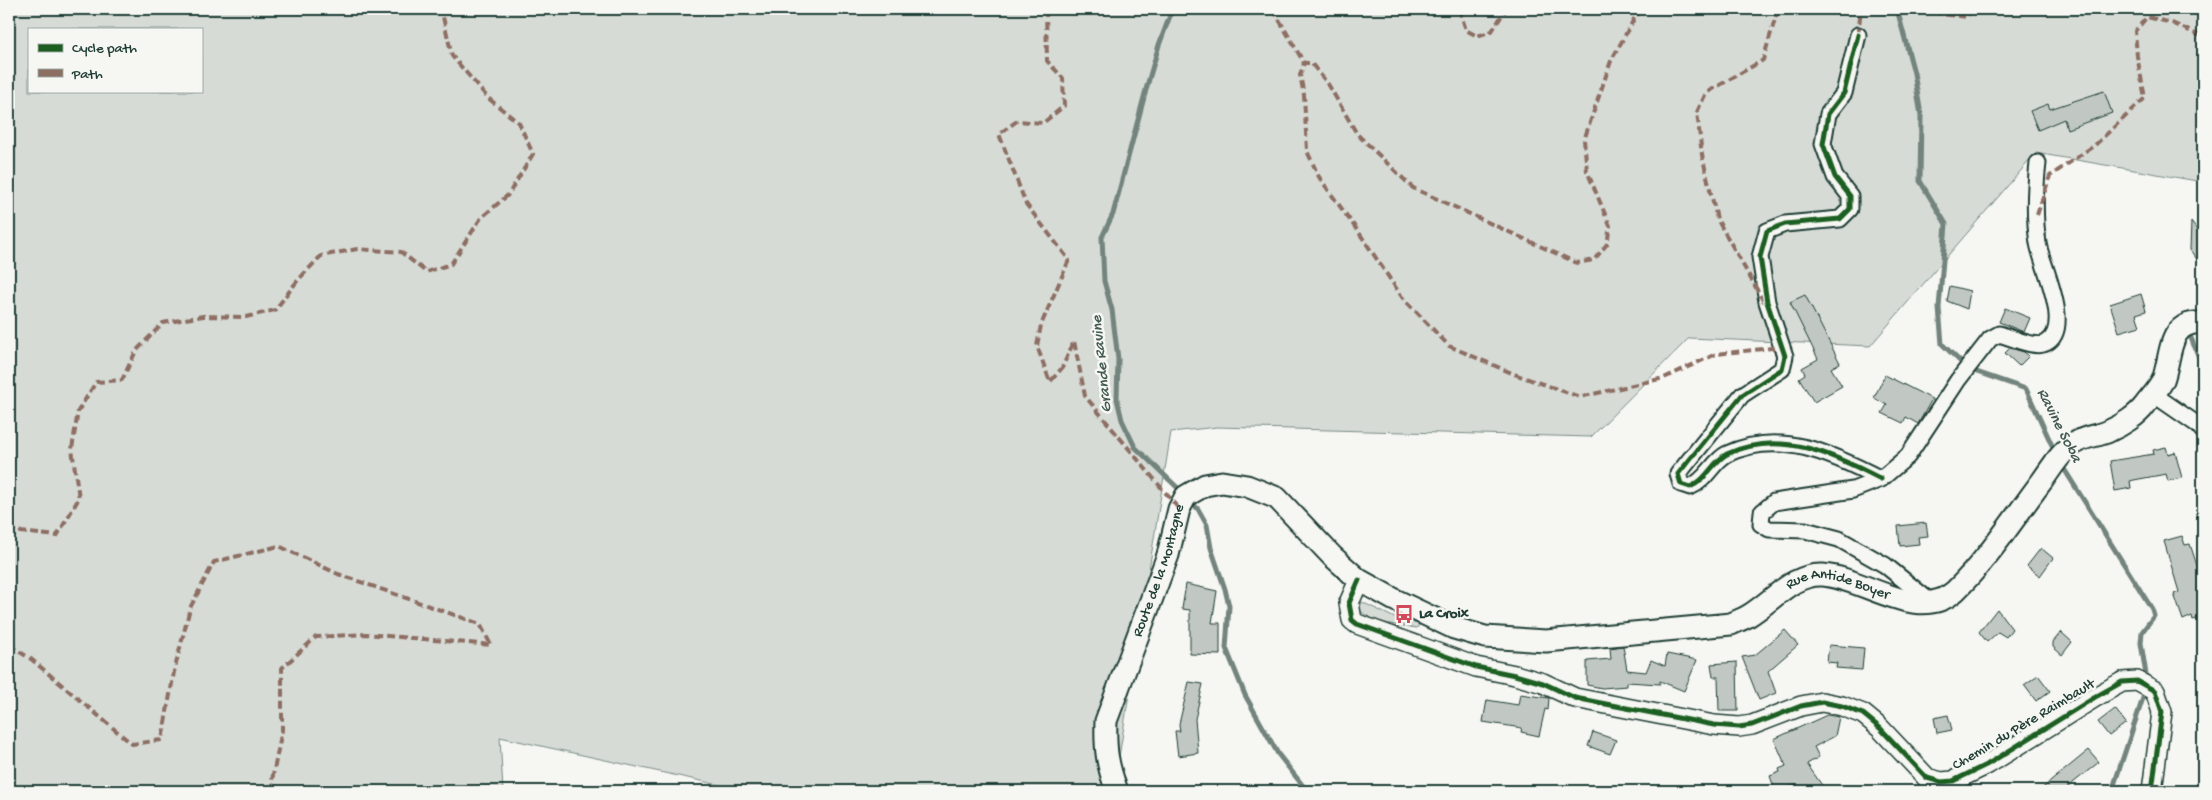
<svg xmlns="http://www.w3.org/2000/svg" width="2212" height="800" viewBox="0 0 2212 800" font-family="'Gochi Hand',sans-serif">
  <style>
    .green { fill: #d6dbd6; stroke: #7a8c85; fill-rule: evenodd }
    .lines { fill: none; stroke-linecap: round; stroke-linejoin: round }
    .stream { stroke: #72847d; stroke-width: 5 }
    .building { fill: #c1c8c3; stroke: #1f3d34 }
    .minor-casing { stroke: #1f3d34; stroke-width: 19 }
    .tertiary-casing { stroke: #1f3d34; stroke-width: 22 }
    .secondary-casing { stroke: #1f3d34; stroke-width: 25 }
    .minor { stroke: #f6f6f2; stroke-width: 15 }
    .tertiary { stroke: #f6f6f2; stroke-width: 19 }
    .secondary { stroke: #f6f6f2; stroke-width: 21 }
    .quiet { stroke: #8d6e63; stroke-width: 4; stroke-dasharray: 8 4; stroke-linecap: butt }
    .cycleway-casing { stroke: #f6f6f2; stroke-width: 8 }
    .cycleway { stroke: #1b5e20; stroke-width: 5 }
    .labels { text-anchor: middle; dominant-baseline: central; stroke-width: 5; stroke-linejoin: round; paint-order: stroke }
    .street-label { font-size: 15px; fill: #1f3d34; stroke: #f6f6f2 }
    .poi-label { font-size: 15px; font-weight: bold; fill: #1f3d34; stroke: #f6f6f2; text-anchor: start }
    .water-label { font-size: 16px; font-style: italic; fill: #425a52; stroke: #f6f6f2 }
  </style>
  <rect width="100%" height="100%" fill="#f6f6f2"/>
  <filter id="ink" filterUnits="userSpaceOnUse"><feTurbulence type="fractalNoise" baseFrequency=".02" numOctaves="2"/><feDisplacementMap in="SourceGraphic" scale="10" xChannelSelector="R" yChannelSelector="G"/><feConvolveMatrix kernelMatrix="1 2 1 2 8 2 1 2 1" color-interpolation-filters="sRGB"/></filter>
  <g filter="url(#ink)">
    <g class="green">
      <path d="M9 9H2203V182L2036 153 1870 346 1689 338 1591 437 1217 427 1171 432 1115 782 1127 791H747L500 737 503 791H9ZM29 29H201V91H29Z"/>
      <path d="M1362 602 1401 621 1420 624 1417 628C1397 625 1375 624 1359 610Z"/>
    </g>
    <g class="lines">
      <g class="stream">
        <polyline points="1170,9 1171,13 1159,45 1147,86 1113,214 1102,237 1104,281 1112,310 1118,359 1117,399 1122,420 1135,447 1182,492"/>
        <polyline points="1897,9 1914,73 1921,115 1920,181 1946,224 1939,308 1942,344 1968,369 2026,389 2056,454"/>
        <polyline points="2191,338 2203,367"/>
        <polyline points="2061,464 2152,609 2154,616 2142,632 2141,643 2147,681"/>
        <polyline points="1189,500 1198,509 1207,525 1211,548 1225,589 1229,606 1226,648 1245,695 1278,754 1307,791"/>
        <polyline points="2112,791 2146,689"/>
      </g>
    </g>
    <g class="building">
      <polygon points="2104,91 2112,113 2067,129 2064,119 2038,130 2030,111 2048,104 2050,109"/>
      <polygon points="2191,222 2203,238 2203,267 2190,250"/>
      <polygon points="1950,286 1970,291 1967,309 1947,301"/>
      <polygon points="2141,294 2146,311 2136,314 2140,326 2119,332 2110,304"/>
      <polygon points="1805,295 1840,363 1831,368 1842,386 1814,402 1799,378 1805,374 1802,368 1818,359 1790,302"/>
      <polygon points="2005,308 2030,318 2024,332 1999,322"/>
      <polygon points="2010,348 2024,352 2029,356 2019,366 2005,353"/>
      <polygon points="1885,375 1932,399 1918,424 1906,417 1903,423 1882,413 1887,405 1874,398"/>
      <polygon points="2166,447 2168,454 2175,452 2182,478 2168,481 2166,474 2134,480 2130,481 2131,488 2115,491 2110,461 2154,454 2153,450"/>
      <polygon points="1926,523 1928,536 1918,537 1919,544 1900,546 1898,526"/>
      <polygon points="2182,536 2185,545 2190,544 2203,584 2203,617 2193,620 2192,616 2183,620 2174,594 2179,592 2164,541"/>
      <polygon points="2041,548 2053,558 2040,576 2027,566"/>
      <polygon points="1186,584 1217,591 1212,623 1220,623 1220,655 1190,654 1190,610 1182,609"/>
      <polygon points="1997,609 2012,629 2006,637 1998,632 1987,642 1979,632"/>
      <polygon points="1785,630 1798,645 1768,671 1776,693 1759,700 1742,657 1755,655"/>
      <polygon points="2061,632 2072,642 2062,655 2053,647 2053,642"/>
      <polygon points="1829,645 1864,648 1862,670 1836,668 1837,663 1827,662"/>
      <polygon points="1623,646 1627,670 1646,672 1651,660 1665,666 1667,654 1697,660 1684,691 1660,681 1660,684 1627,682 1627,686 1602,688 1587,685 1587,661 1611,659 1610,648"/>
      <polygon points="1737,662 1738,711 1719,711 1718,677 1713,677 1711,664"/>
      <polygon points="2038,675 2050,691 2036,701 2024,685"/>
      <polygon points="1189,682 1203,684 1195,719 1198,753 1178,756 1175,731 1180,731 1179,724"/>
      <polygon points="1520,694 1549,698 1548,710 1545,709 1539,736 1521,732 1522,728 1483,722 1487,700 1518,705"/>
      <polygon points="2115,709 2126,723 2109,736 2098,722"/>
      <polygon points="1827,715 1839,717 1835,736 1814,747 1819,757 1807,764 1826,791 1800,791 1796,785 1775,790 1770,776 1780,772 1779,769 1786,766 1774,739"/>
      <polygon points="1948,715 1952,730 1937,733 1934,718"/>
      <polygon points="1593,732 1616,740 1610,754 1588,746"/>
      <polygon points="2089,750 2099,762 2063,791 2039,791"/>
    </g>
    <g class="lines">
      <g class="minor-casing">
        <g id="minor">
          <path d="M1858 35 1844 93 1828 114 1823 144 1835 177 1850 196V209L1840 219 1785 224 1767 231 1760 257 1767 302 1785 356 1782 369 1742 395 1678 474 1681 484 1690 487C1707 480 1713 461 1727 454 1780 429 1833 454 1881 479"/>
          <polyline points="2153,394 2198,425 2203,431"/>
          <path d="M1932 603 1885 565 1839 539 1805 530 1769 529 1761 524 1762 512 1774 502 1853 490 1881 479 1908 456 1958 380 1990 339 1999 334C2011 337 2035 349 2046 343 2074 328 2041 264 2038 243 2034 217 2035 189 2038 163"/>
        </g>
      </g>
      <g class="tertiary-casing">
        <polyline id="tertiary" points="1359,580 1349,603 1352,620 1357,624 1476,667 1515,675 1543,683 1575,698 1714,725 1739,727 1752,725 1801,706 1822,702 1842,706 1863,714 1880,728 1927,778 1941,782 1953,781 1988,764 2097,696 2122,682 2137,681 2155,691 2162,712 2152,791"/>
      </g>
      <g class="secondary-casing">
        <g id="secondary">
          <path id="s1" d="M1117 791C1107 764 1105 749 1106 721L1168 555 1179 509 1186 496 1205 485 1222 482 1247 486 1277 498 1332 556 1359 580 1395 600 1454 628 1485 637 1546 641 1731 624C1737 621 1743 619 1748 616 1772 602 1793 573 1823 575 1865 578 1918 624 1955 591 1988 559 2014 518 2042 481 2051 469 2062 449 2077 442 2086 436 2099 436 2109 431 2121 426 2138 415 2145 405 2151 397 2159 389 2163 380 2172 356 2167 320 2203 323"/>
        </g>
      </g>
      <use href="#minor" class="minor"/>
      <use href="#tertiary" class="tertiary"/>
      <use href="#secondary" class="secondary"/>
      <g class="quiet">
        <polyline points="1046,9 1047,61 1063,78 1064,106 1043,123 1017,121 999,134 1026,204 1069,260 1041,325 1037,346 1050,382 1062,368 1074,341 1085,396 1179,509"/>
        <polyline points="1273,9 1304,63"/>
        <polyline points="1459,9 1466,30 1477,36 1492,31 1506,9"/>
        <polyline points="1642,9 1634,19 1611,61 1584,140 1587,171 1610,226 1607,244 1594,260 1577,263 1413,188 1357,134 1328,84 1311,63 1304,63 1300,75 1304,95 1307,151 1319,177 1362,237 1402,297 1449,346 1514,374 1580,397 1664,378 1716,354 1782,347"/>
        <polyline points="1935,9 1941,14 1967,17 1972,9"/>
        <polyline points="1858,35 1861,9"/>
        <polyline points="2037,215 2050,176 2095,145 2145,98 2137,56 2135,31 2147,17 2172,23 2203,37"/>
        <polyline points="1764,302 1717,219 1702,155 1697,112 1706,93 1763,60 1778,9"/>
        <polyline points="9,525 21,532 57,536 79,498 72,449 78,411 96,382 122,380 136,351 163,323 203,316 246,317 275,310 298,280 321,256 357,249 401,252 426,272 451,264 481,218 508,195 533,154 519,123 488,98 452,56 443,17 444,9"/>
        <polyline points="9,645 31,659 132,744 162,740 174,672 190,608 214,562 279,546 338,574 480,624 491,645 366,634 316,637 282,668 282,730 272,780 273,791"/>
      </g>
      <g class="cycleway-casing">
        <g id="cycleway">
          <path d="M1858 35 1844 93 1828 114 1823 144 1835 177 1850 196V209L1840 219 1785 224 1767 231 1760 257 1767 302 1785 356 1782 369 1742 395 1678 474 1681 484 1690 487C1707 480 1713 461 1727 454 1780 429 1833 454 1881 479"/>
          <polyline points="1359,580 1349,603 1352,620 1357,624 1476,667 1515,675 1543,683 1575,698 1714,725 1739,727 1752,725 1801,706 1822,702 1842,706 1863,714 1880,728 1927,778 1941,782 1953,781 1988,764 2097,696 2122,682 2137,681 2155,691 2162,712 2152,791"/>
        </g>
      </g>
      <use href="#cycleway" class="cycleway"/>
    </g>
  </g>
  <defs>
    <g id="bus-bare" transform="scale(1.5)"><path d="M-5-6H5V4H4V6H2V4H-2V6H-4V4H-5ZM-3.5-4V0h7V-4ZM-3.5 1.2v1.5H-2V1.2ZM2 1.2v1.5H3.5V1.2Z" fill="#d1495b" stroke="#f6f6f2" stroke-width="2.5" paint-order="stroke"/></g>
  </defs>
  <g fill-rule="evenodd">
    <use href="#bus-bare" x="1404" y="614"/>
  </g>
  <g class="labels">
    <g class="street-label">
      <text stroke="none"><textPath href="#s1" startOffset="231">Route de la Montagne</textPath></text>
      <text stroke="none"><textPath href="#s1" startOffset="1031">Rue Antide Boyer</textPath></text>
      <text transform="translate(2024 725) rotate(-31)">Chemin du Père Raimbault</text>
    </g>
    <g class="poi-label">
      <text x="1419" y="614">La Croix</text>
    </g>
    <g class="water-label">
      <text transform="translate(1103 364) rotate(-96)">Grande Ravine</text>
      <text transform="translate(2058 426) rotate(63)">Ravine Soba</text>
    </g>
  </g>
  <rect width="2212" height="800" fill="none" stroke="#f6f6f2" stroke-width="30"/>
  <rect x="15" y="15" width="2182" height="770" fill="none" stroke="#1f3d34" stroke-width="2" filter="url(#ink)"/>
  <rect x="28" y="28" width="175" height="65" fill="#f6f6f2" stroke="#a0aca6"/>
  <rect x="38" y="44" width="25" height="8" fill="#1b5e20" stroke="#a0aca6"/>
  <text x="72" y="52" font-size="15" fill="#1f3d34">Cycle path</text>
  <rect x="38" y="69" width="25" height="8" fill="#8d6e63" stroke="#a0aca6"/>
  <text x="72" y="78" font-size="15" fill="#1f3d34">Path</text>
</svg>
